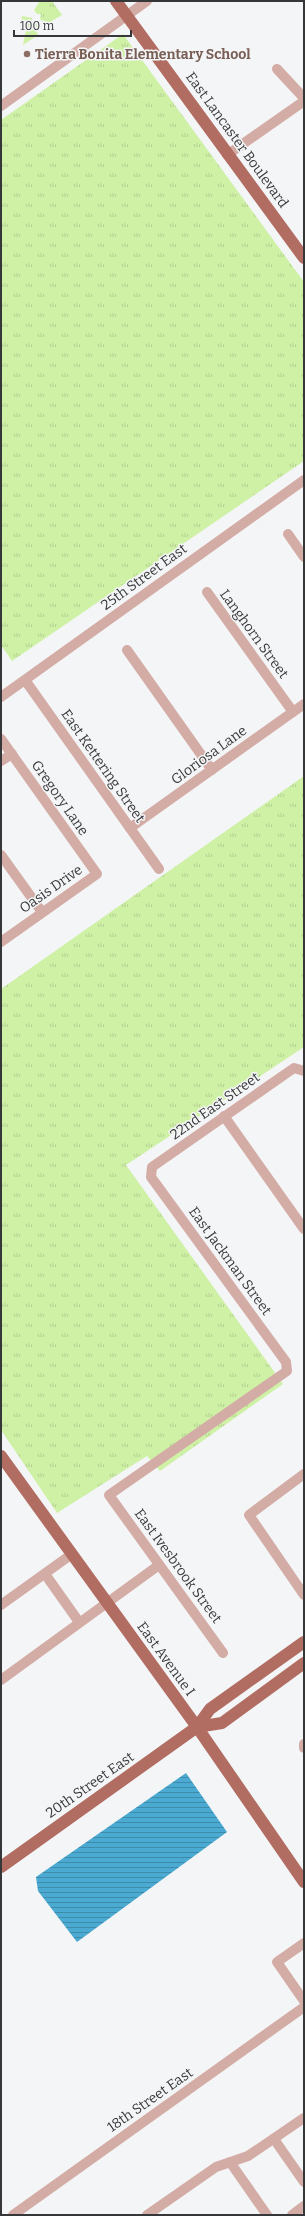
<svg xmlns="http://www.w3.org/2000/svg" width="305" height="2216" viewBox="0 0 305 2216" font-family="Bitter,serif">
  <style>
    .grass { fill: url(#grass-tufts) }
    .water { fill: url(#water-rules) }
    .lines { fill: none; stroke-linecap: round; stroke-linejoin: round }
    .minor { stroke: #d4aca6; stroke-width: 10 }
    .major { stroke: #b26d63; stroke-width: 12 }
    .education-dot { fill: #8d6e63; stroke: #f4f5f7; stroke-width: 1.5 }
    .labels { text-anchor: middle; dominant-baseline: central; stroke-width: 3; stroke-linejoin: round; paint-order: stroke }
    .education-label { font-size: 14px; font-weight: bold; fill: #785e54; stroke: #f4f5f7; text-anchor: start }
    .street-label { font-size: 14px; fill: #363738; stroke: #f4f5f7 }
  </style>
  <defs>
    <pattern id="grass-tufts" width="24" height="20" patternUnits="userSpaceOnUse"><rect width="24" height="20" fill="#cff1a6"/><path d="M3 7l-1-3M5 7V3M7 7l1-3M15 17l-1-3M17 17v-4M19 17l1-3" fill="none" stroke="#b2cf90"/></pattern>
    <pattern id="water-rules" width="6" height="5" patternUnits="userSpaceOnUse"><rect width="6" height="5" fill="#4baad2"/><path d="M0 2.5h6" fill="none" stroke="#3f8bab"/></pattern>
  </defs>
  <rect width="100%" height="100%" fill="#f4f5f7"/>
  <g class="grass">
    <polygon points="40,1 52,1 62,15 45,25 40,19 41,14 37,14 34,10"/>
    <polygon points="22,16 32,18 32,21 36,22 40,28 36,31 38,35 23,45 27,24 21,23"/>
    <polygon points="123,34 304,282 304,461 12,661 1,645 1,120"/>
    <polygon points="304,776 304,1047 126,1165 283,1384 160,1471 147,1456 57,1513 1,1430 1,989"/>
  </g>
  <polygon class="water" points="186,1773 227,1832 77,1942 38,1891 36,1877"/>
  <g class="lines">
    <g class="minor">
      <polyline points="277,69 304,98"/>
      <polyline points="1,106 147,1"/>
      <polyline points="227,155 304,101"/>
      <polyline points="288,534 304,557"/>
      <polyline points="207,592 293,712"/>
      <polyline points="127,650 212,770"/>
      <polyline points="25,680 159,869"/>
      <polyline points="1,697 304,480"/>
      <polyline points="1,739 97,874 1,942"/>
      <polyline points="1,761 12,754"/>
      <polyline points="130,828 304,704"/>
      <polyline points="1,855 42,912"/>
      <polyline points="224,1116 304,1229"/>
      <polyline points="304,1474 249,1515 304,1595"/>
      <polyline points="45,1574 79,1622"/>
      <polyline points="1,1605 72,1554"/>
      <polyline points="223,1653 109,1495 287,1371 286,1362 151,1177 152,1167 294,1068 304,1071"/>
      <polyline points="1,1680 159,1565"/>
      <polyline points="304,1744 304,1748"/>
      <polyline points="304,1943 277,1962 304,2001"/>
      <polyline points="274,2139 304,2182"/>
      <polyline points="230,2162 267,2215"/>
      <polyline points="13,2215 304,2007"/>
      <polyline points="147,2215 216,2167 248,2156 304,2118"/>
      <polyline points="292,2215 304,2206"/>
    </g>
    <g class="major">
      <polyline points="116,1 304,258"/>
      <polyline points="1,1456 197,1727 304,1882"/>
      <polyline points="197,1727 222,1723 304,1663"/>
      <polyline points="1,1867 197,1727 210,1709 304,1642"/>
    </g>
  </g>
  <circle class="education-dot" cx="27" cy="54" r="4"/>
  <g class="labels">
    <g class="education-label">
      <text x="35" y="54">Tierra Bonita Elementary School</text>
    </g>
    <g class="street-label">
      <text transform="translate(237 140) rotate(54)">East Lancaster Boulevard</text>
      <text transform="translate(144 577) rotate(-36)">25th Street East</text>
      <text transform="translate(254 634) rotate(54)">Langhorn Street</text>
      <text transform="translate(209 755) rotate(-36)">Gloriosa Lane</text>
      <text transform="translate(103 766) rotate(55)">East Kettering Street</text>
      <text transform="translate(60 798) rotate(55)">Gregory Lane</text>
      <text transform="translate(51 889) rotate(-35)">Oasis Drive</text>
      <text transform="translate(215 1106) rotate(-35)">22nd East Street</text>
      <text transform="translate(230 1261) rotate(54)">East Jackman Street</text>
      <text transform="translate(178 1566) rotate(54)">East Ivesbrook Street</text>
      <text transform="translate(166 1659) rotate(54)">East Avenue I</text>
      <text transform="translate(90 1785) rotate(-35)">20th Street East</text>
      <text transform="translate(150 2100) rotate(-35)">18th Street East</text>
    </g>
  </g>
  <rect width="305" height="2216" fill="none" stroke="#363738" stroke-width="4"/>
  <path d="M14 30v6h117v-6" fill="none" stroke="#363738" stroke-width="2"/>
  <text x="20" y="30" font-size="12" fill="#363738" stroke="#f4f5f7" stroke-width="3" paint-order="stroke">100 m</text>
</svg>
